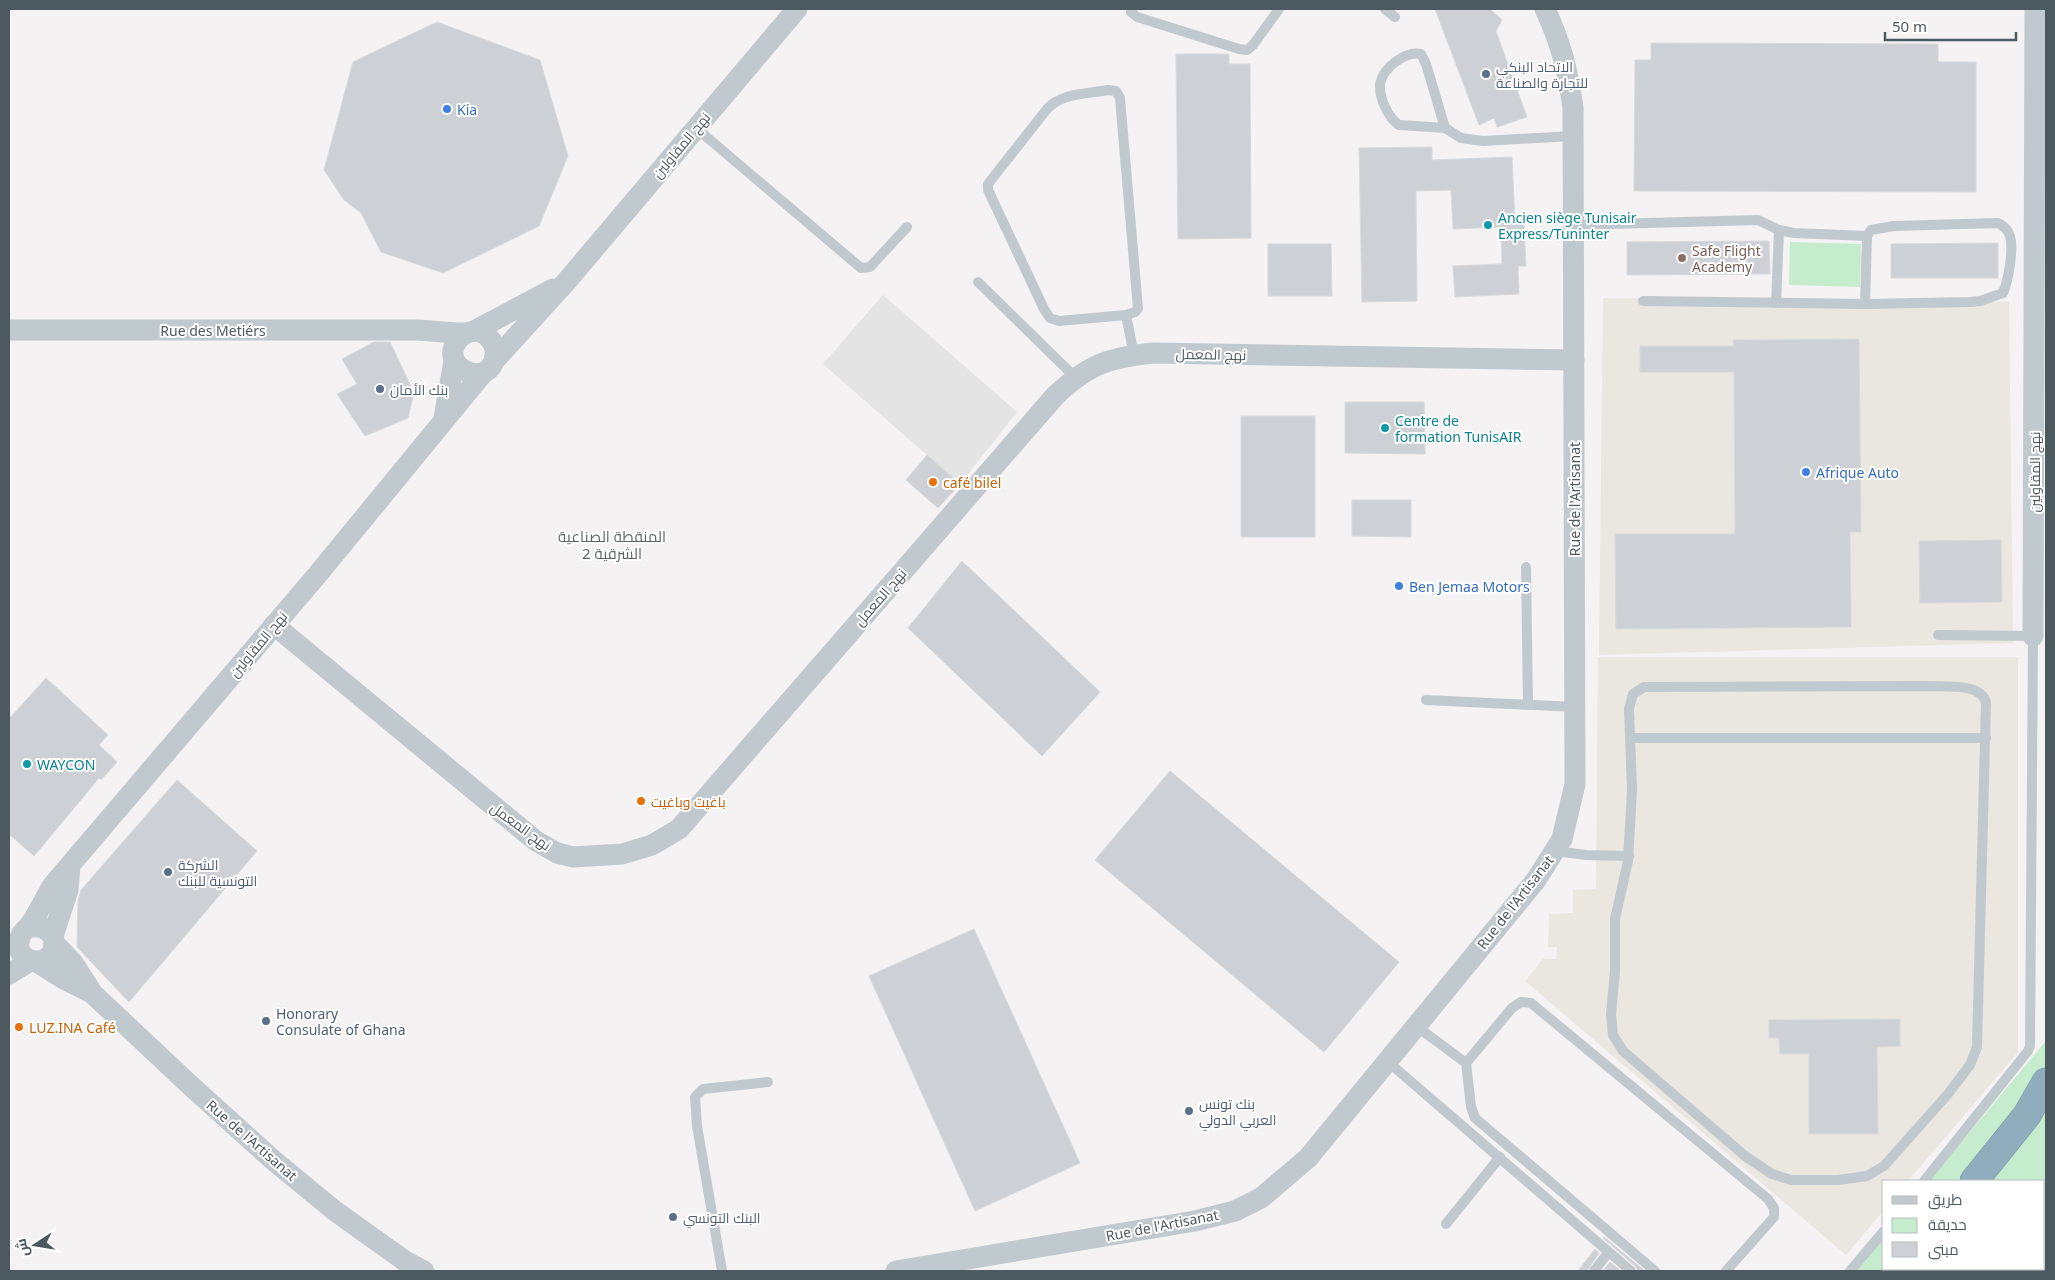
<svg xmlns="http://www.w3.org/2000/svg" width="2055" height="1280" viewBox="0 0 2055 1280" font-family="'Noto Sans',Cairo,sans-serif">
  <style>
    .commercial { fill: #eae6e0 }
    .education { fill: #e5e4e4 }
    .green { fill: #c6ecce }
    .building { fill: #cdd0d4; stroke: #d7dadd }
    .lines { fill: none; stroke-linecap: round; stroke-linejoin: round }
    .motorway-casing { stroke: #7a98a7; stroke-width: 29 }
    .service { stroke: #c0c9cd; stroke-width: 10 }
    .minor { stroke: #c0c9cd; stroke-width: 21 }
    .motorway { stroke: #8fadbc; stroke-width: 28 }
    .service-dot { fill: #5c6f8a; stroke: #fff; stroke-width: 2 }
    .shop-dot { fill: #3f7fe0; stroke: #fff; stroke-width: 2 }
    .culture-dot { fill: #0f9aa8; stroke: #fff; stroke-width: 2 }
    .education-dot { fill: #8d6e63; stroke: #fff; stroke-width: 2 }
    .food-dot { fill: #e8710a; stroke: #fff; stroke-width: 2 }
    .labels { text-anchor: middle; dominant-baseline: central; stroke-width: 4; stroke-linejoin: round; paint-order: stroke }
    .service-label { font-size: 14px; fill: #4e5e75; stroke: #fff; text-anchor: start }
    .shop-label { font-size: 14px; fill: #366cbe; stroke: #fff; text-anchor: start }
    .street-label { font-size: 14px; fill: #4c595e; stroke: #fff }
    .culture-label { font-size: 14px; fill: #0d838f; stroke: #fff; text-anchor: start }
    .education-label { font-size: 14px; fill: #785e54; stroke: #fff; text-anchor: start }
    .food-label { font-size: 14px; fill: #c56008; stroke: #fff; text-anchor: start }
    .neighbourhood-label { font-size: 15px; fill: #5f6466; stroke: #fff }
  </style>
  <rect width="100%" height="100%" fill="#f4f2f3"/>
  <g class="commercial">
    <polygon points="1603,298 2009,302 2013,643 1599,655"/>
    <polygon points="1598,657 2018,657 2018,1052 1908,1181 1884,1181 1884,1210 1846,1255 1525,981 1543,959 1556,959 1557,947 1548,947 1549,914 1573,913 1573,890 1596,889"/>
  </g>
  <polygon class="education" points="883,295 1017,412 960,484 823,364"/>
  <g class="green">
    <polygon points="2045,9 2046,1271 1855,1271 1884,1236 1884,1269 2044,1269 2044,1181 1929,1181 2045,1042"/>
    <polygon points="1790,242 1861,244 1860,287 1789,285"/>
  </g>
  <g class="building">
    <polygon points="1435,9 1490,9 1502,20 1496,31 1527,117 1497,127 1494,118 1479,125"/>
    <polygon points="437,22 540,60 568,156 539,226 443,273 381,252 361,213 344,200 324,170 353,62"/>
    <polygon points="1651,43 1938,44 1938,62 1976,62 1976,192 1634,191 1635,60 1651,60"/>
    <polygon points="1176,54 1229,54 1229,64 1250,64 1251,238 1178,239"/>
    <polygon points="1432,147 1432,160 1512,157 1515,223 1524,223 1526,266 1518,266 1519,294 1455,297 1453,266 1502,264 1501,227 1453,229 1451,190 1416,191 1417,301 1362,302 1359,148"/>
    <polygon points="1769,241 1770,274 1627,275 1627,242"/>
    <polygon points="1998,243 1998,278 1891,278 1891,244"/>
    <polygon points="1268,244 1331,244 1332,296 1268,296"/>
    <polygon points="1859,339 1861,532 1850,532 1851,627 1616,629 1615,534 1735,534 1734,372 1640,372 1640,346 1734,346 1733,340"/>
    <polygon points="374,342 390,342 414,393 408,418 365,436 337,394 357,384 342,359"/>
    <polygon points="1345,402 1424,402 1425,454 1345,453"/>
    <rect x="1241" y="416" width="74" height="121"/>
    <polygon points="927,455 960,484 938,508 906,480"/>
    <polygon points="1352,500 1411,500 1411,537 1352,536"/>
    <polygon points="2001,540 2002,602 1920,603 1919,541"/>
    <polygon points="962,561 1100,692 1042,756 908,628"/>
    <polygon points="46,678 108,735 99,745 117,762 101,780 99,778 34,856 9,834 9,719"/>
    <polygon points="1170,771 1399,962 1324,1052 1095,860"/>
    <polygon points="177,780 257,851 129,1002 77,947 78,901 81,890"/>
    <polygon points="974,929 1080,1163 975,1211 869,976"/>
    <polygon points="1900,1019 1900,1046 1877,1047 1878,1134 1809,1134 1809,1054 1780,1054 1779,1038 1769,1038 1769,1020"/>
    <polygon points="1604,1237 1645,1271 1638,1271 1635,1266 1603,1238"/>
    <polygon points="1595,1249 1599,1253 1587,1271 1578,1271"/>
    <polygon points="1610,1262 1621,1271 1603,1271"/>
  </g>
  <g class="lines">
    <g class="motorway-casing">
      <g id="motorway">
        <polyline points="1974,1181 2027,1115 2046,1082"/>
        <polyline points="1896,1271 1898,1269"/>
      </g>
    </g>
    <g class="service">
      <polyline points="1132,9 1131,12 1137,17 1239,49 1247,50 1253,45 1279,9"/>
      <polyline points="1385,9 1395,17"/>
      <polyline points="696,128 861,268 870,267 907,227"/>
      <path d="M1445 128 1426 64 1421 54C1406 51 1383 67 1380 84 1379 97 1388 118 1399 125L1445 128 1461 138 1483 141 1573 136"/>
      <polyline points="1574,225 1758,220 1779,230 1794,233 1867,236"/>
      <polyline points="978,282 1075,377"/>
      <path d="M1643 301 1865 304 1970 302 1980 301 2003 293C2008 281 2015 246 2009 234 2007 228 2003 226 1998 223L1894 226 1871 230 1867 236 1865 304"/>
      <polyline points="1776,303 1779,230"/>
      <path d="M1126 315 1135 312 1138 309 1120 98 1116 91 1108 90C1087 94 1061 93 1047 109L988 184V190L1044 309 1050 318 1059 321 1126 315 1134 355"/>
      <polyline points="1526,567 1528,705"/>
      <path d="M1925 686C1942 687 1982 682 1986 703L1977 1047 1970 1065 1948 1094 1884 1166 1867 1176 1838 1180H1791L1772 1174 1745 1156 1623 1051 1613 1035 1611 1014 1615 971V919L1628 861 1632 790 1629 709 1633 694 1644 687Z"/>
      <polyline points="1426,700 1575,707"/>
      <polyline points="1630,738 1986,738"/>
      <polyline points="1555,851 1586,855 1629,856"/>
      <polyline points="1416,1026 1466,1063 1471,1107 1475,1118 1655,1271"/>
      <polyline points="1387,1061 1631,1271"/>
      <polyline points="1466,1063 1512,1008 1521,1002 1531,1003 1768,1199 1774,1208 1774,1217 1726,1271"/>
      <polyline points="1924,1181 2028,1051 2030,1046 2033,636 1938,635"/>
      <polyline points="1446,1224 1500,1157"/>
      <polyline points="722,1271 697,1126 695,1097 703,1089 768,1082"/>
      <polyline points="1594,1271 1608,1253"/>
      <polyline points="1850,1271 1884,1231"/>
    </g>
    <g class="minor">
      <path d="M9 330H418C433 331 449 333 464 333 468 333 472 331 476 331 481 332 486 334 489 338 494 343 496 349 495 356 489 395 426 361 466 333"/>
      <polyline points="474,331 553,289"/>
      <polyline points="494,361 566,282 797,9"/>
      <polyline points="444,418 454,361"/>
      <path d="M274 625 536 841 557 853 573 857 622 854 652 845 679 829 1055 396C1089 364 1107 358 1153 353L1574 360"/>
      <polyline points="2033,636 2035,9"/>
      <path d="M29 927H43L53 936C61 973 10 965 20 938 21 932 26 930 29 926 38 914 45 898 53 885L318 574 483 373"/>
      <polyline points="53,936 68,890 70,866"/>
      <polyline points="54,943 73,963 93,994 191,1086 273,1160 335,1211 405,1261 424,1271"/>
      <polyline points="37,962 64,979 92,993"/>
      <polyline points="9,974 30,961"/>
      <path d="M896 1271 1195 1221 1235 1211 1261 1198 1308 1158 1536 880 1562 839 1575 784 1573 108C1568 71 1561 43 1545 9"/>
    </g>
    <use href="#motorway" class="motorway"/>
  </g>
  <g class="service-dot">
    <circle cx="1486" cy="74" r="5"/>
    <circle cx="380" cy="389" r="5"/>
    <circle cx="168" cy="872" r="5"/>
    <circle cx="266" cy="1021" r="5"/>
    <circle cx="1189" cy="1111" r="5"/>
    <circle cx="673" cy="1217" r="5"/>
  </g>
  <g class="shop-dot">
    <circle cx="447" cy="109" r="5"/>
    <circle cx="1806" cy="472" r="5"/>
    <circle cx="1399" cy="586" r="5"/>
  </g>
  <g class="culture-dot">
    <circle cx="1488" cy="225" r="5"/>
    <circle cx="1385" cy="428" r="5"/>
    <circle cx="27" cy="764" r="5"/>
  </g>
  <circle class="education-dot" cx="1682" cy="258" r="5"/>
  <g class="food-dot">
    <circle cx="933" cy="482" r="5"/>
    <circle cx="641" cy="801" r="5"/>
    <circle cx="19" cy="1027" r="5"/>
  </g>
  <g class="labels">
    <g class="service-label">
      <text x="1496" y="66">الاتحاد البنكي<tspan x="1496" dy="16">للتجارة والصناعة</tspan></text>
      <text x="390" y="389">بنك الأمان</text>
      <text x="178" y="864">الشركة<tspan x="178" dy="16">التونسية للبنك</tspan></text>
      <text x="276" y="1013">Honorary<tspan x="276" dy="16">Consulate of Ghana</tspan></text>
      <text x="1199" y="1103">بنك تونس<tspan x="1199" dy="16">العربي الدولي</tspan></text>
      <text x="683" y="1217">البنك التونسي</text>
    </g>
    <g class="shop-label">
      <text x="457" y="109">Kia</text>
      <text x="1816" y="472">Afrique Auto</text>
      <text x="1409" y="586">Ben Jemaa Motors</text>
    </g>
    <g class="street-label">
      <text transform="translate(681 145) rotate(-50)">نهج المقاولين</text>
      <text x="213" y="330">Rue des Metiérs</text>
      <text transform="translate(1211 354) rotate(1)">نهج المعمل</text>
      <text transform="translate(2034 472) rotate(-90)">نهج المقاولين</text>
      <text transform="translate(1574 499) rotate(-90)">Rue de l'Artisanat</text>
      <text transform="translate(880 597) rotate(-49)">نهج المعمل</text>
      <text transform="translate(258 644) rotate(-50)">نهج المقاولين</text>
      <text transform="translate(521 826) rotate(36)">نهج المعمل</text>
      <text transform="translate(1515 902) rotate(-52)">Rue de l'Artisanat</text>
      <text transform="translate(252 1140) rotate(41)">Rue de l'Artisanat</text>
      <text transform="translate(1162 1225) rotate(-11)">Rue de l'Artisanat</text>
    </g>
    <g class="culture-label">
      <text x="1498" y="217">Ancien siège Tunisair<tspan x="1498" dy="16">Express/Tuninter</tspan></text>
      <text x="1395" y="420">Centre de<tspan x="1395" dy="16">formation TunisAIR</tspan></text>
      <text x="37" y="764">WAYCON</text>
    </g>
    <g class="education-label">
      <text x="1692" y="250">Safe Flight<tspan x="1692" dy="16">Academy</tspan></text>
    </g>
    <g class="food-label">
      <text x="943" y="482">café bilel</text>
      <text x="651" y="801">باغيت وباغيت</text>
      <text x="29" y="1027">LUZ.INA Café</text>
    </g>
    <g class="neighbourhood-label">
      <text x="612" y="536">المنقطة الصناعية<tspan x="612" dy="17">الشرقية 2</tspan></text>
    </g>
  </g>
  <rect width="2055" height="1280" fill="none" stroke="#4c595e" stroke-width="20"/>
  <rect x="1882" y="1180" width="162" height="90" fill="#ffffff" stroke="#b7bdbf"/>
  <rect x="1892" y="1196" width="25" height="8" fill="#c0c9cd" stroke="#b7bdbf"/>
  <text x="1928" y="1205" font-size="15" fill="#4c595e">طريق</text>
  <rect x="1892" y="1218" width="25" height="15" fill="#c6ecce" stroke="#b7bdbf"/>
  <text x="1928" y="1230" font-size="15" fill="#4c595e">حديقة</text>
  <rect x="1892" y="1242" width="25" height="15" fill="#cdd0d4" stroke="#b7bdbf"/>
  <text x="1928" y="1255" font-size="15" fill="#4c595e">مبنى</text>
  <g transform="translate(35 1245) rotate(258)" stroke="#ffffff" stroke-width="4" paint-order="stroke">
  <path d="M0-4L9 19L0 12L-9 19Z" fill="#4c595e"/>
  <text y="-8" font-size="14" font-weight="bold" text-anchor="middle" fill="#4c595e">ش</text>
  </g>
  <path d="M1885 32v8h131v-8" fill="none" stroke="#4c595e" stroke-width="2.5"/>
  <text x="1892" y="32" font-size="15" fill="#4c595e" stroke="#ffffff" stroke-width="4" paint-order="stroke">50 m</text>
</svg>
